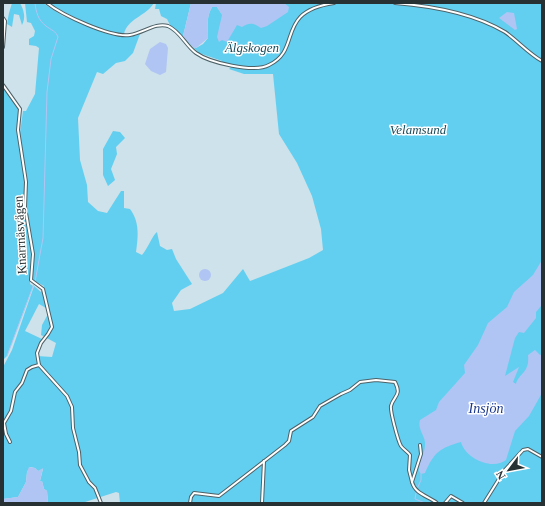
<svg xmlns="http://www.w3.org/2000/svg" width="545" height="506" viewBox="0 0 545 506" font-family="'Times New Roman',serif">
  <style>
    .green { fill: #62cff0; fill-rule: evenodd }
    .water { fill: #b0c5f3 }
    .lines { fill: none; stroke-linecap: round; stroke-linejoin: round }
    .stream { stroke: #b0c5f3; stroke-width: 1 }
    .minor-casing { stroke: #4e6167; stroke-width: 4 }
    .minor { stroke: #fff; stroke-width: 2 }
    .labels { text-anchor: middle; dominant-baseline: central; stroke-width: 3; stroke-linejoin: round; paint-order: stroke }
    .park-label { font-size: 13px; font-style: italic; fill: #194b5a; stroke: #fff }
    .street-label { font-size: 13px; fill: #273032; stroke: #fff }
    .water-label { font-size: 14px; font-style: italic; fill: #1b388c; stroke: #fff }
  </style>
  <rect width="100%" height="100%" fill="#cde2ea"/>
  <g class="green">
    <path d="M12 3H20C24 10 26 18 22 25L19 15 14 14 12 27 7 24 9 13Z"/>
    <path d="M25 3H43L63 16 112 35 130 37 140 34 133 53 125 61 116 63 103 74 97 72 78 118 80 160 87 185 88 202 98 211 107 213 121 191H124V208L130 209C140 222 138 237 136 252L142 255C148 248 152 236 157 232L160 246 167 250 172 249 176 259 192 284 181 290 172 303 174 311 190 309 223 293 243 269 250 281 309 258 323 250 321 229 312 196 297 163 279 134 273 74H244L229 69 232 66 222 63V61L199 53 170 25 167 19 161 16 159 9H155L156 3H191L183 36 193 47 196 48 203 44 208 38C208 26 206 18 212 7H217L221 13 222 3H542V503H120L119 493 116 492 82 503H48L47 491 44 489 42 481H40L43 469 38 471 35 468 30 467 27 472 26 482 18 497 3 499V367L12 350 34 286 41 292 44 286 32 280V243L26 207V178L19 140 23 111H26L35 94 39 48 36 46 29 45V39L34 36 35 31 31 23 27 22ZM39 304 46 308 48 314 42 325 41 335 56 343 52 357 37 356 42 339 25 331Z"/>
    <path d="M48 3H154C146 16 127 19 124 34 105 34 65 13 48 3Z"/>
    <polygon points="3,86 20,111 17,130 26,182 24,207 31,251 30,284 33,286 7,356 3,360"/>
    <polygon points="113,131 120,132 125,138 116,147 117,154 111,169 115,180 108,186 103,175 103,149"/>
  </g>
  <g class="water">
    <path d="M191 3H284L289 7 288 12 267 26 261 28C253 23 250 22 242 27L237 25 227 42 222 40 219 42 217 37 222 15 217 7H212C206 18 208 26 208 38L196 48 193 47 183 36Z"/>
    <polygon points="507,12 514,13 517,29 515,30 499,18"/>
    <polygon points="160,42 166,44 168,48 166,72 160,75 151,71 145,64 150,49"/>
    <path d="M542 260V307L541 306 536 312V318L524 333 519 332 515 338 505 376 519 367 513 382 516 384C519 373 530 373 528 355L535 350 540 355 542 354V393L529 416 515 431 506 460C492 471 465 458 461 442 440 448 434 452 425 473L421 474 419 471C418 462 425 454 425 445 426 436 417 430 420 420L436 410 439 402 465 373 464 365 478 345 488 323 507 307 514 292 533 275Z"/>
    <circle cx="205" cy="275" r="6"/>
    <polygon points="29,467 35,468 38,471 43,468 40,481 42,481 44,489 47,491 48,503 3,503 3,499 18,497 26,482 27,472"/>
  </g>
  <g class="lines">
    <g class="stream">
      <path d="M35 282 43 238 47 92 51 59 58 37C56 31 51 30 46 26 38 20 36 12 35 3"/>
      <polyline points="7,356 34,284"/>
      <polyline points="417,489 421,480 421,474"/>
      <polyline points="416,493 415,499 425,503"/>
    </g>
    <g class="minor-casing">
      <g id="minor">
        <path d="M47 3C62 15 111 38 130 35 143 33 156 22 168 26 180 31 186 46 196 53 210 63 254 73 269 65 303 49 274 12 334 3"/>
        <path d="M395 3C432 6 473 13 505 32 518 41 528 53 542 61"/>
        <polyline points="3,18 5,21 3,47"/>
        <polyline points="3,85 20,109 18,130 26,182 25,207 33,254 31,280 43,289 52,327 48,334 41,343 37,353 39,365 67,396 72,407 73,428 79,452 80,465 89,482 95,488 101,503"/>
        <polyline points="10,442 6,434 4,423 11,411 15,392 22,383 27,370 32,367 39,365"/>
        <path d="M420 445 421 454 412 482C415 494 428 496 437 503"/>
        <path d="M190 503 191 497 194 493 219 496 285 445 289 441 291 431 313 417 320 406 341 394 350 390 360 382 376 380 395 382C402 396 394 395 391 406 390 411 398 441 401 446 403 449 408 452 410 455L409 470 412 482"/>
        <polyline points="262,503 264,461"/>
        <polyline points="445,503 451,496 463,503"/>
        <polyline points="484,503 504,471 523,450 528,449 542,457"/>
      </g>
    </g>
    <use href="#minor" class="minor"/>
  </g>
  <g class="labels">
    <g class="park-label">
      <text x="252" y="47">Älgskogen</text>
      <text x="418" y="129">Velamsund</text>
    </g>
    <g class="street-label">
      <text transform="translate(20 235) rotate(-93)">Knarrnäsvägen</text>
    </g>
    <g class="water-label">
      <text x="486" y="408">Insjön</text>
    </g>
  </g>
  <rect width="545" height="506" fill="none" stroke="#273032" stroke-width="8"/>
  <g transform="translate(509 470) rotate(238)" stroke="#ffffff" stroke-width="3" paint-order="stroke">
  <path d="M0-3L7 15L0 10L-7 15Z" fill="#273032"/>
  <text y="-6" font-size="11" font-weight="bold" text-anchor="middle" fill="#273032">N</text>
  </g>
</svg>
